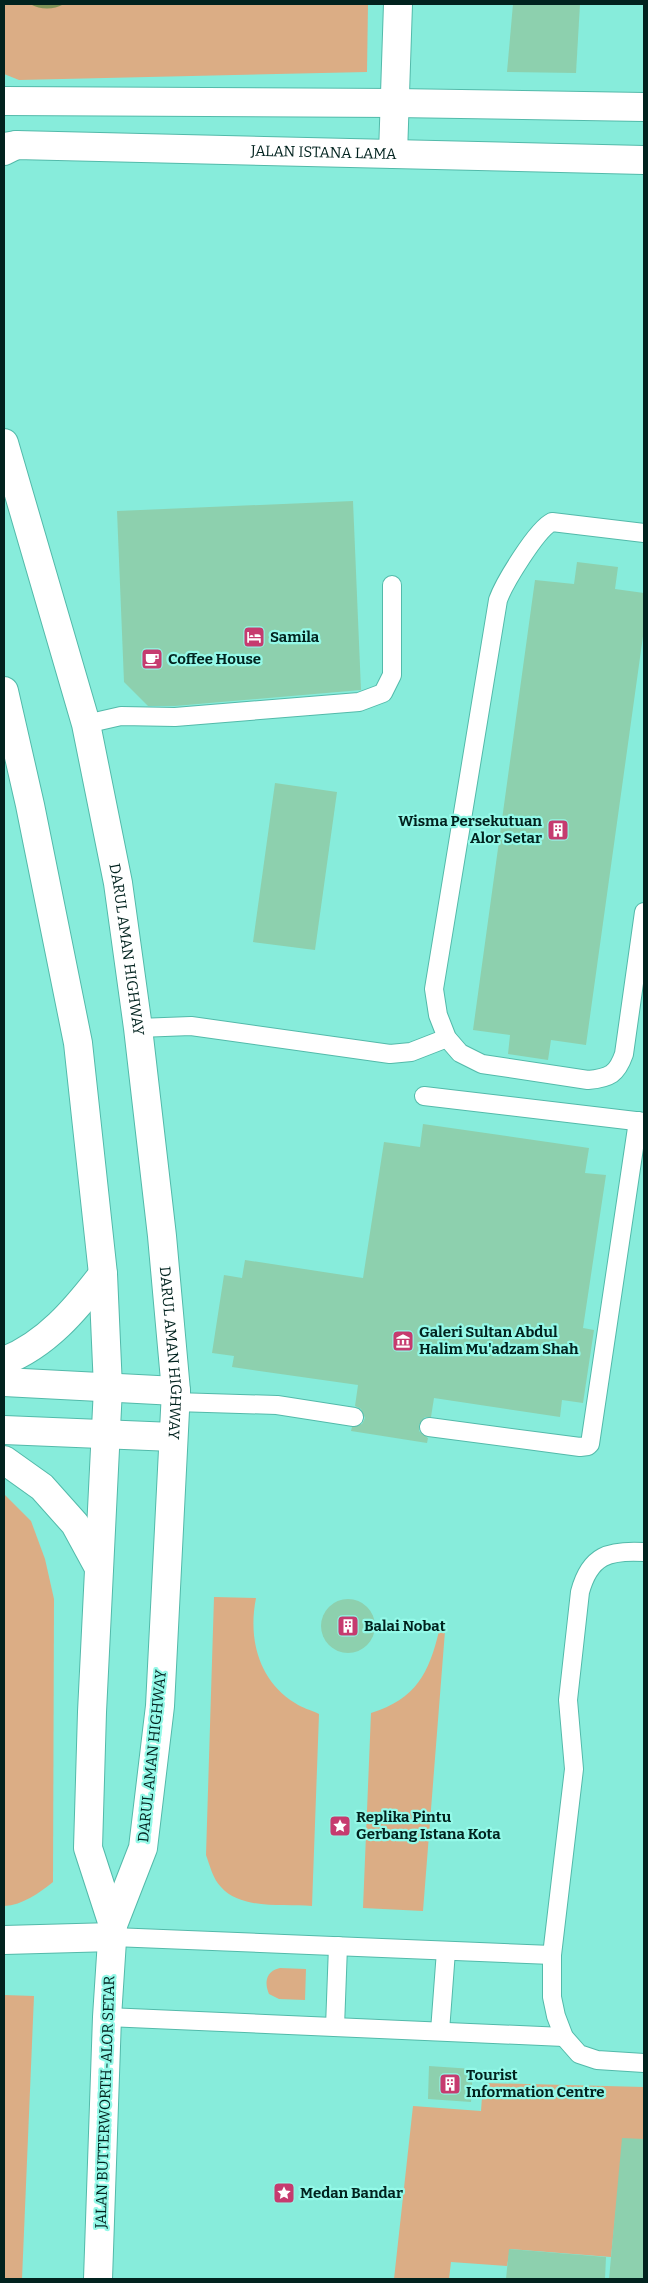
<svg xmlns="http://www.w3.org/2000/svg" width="648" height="2283" viewBox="0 0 648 2283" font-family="Bitter,serif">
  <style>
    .green { fill: #dbad85 }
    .water { fill: #84955a }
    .building { fill: #8dd0ae }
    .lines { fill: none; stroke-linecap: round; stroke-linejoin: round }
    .lane-casing { stroke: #53baaa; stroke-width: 20 }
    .street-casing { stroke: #53baaa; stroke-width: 30 }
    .secondary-casing { stroke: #53baaa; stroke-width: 30 }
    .primary-casing { stroke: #53baaa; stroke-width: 30 }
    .lane { stroke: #fff; stroke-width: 18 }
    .street { stroke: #fff; stroke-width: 28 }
    .secondary { stroke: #fff; stroke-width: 28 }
    .primary { stroke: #fff; stroke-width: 28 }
    .labels { text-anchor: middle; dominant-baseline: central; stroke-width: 4.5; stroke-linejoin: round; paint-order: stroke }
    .street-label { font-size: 15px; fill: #01221e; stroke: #94f9e8 }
    .poi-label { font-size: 15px; font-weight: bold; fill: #01221e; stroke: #94f9e8; text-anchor: start }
  </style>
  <rect width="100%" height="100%" fill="#87ecdb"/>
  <g class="green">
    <polygon points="4,4 368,4 367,72 19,80 4,74"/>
    <path d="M4 1494 31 1521 45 1559 54 1599 53 1882C39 1893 23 1905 4 1906Z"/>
    <path d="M214 1597 256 1598C248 1638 258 1680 295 1703 302 1708 311 1710 319 1714L312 1906C284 1904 241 1910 221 1887 213 1879 210 1866 206 1855Z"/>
    <path d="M439 1631H445L423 1911 363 1908 371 1713C416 1699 429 1673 439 1631Z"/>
    <path d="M280 1968 306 1969 305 2000 279 1999 269 1994C264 1982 266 1971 280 1968Z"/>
    <polygon points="4,1995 34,1996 22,2279 4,2279"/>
    <polygon points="483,2083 644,2087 644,2154 622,2152 611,2257 510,2249 507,2266 451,2262 449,2279 394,2279 413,2106 481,2111"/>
  </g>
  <path class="water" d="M30 4H64C53 10 41 10 30 4Z"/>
  <g class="building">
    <polygon points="513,4 580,4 576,73 507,72"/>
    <polygon points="353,501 361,690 175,706 148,706 124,682 117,511"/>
    <polygon points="577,562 618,567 615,589 644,593 644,629 586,1045 551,1040 548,1060 508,1054 510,1035 473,1030 535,580 574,584"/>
    <polygon points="275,783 337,792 315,950 253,942"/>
    <polygon points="423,1124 589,1148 585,1173 606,1175 583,1328 594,1330 583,1403 562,1400 560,1417 434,1398 431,1417 425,1417 419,1425 419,1431 428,1438 427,1443 351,1431 352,1427 362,1424 365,1418 361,1409 355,1406 358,1385 232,1367 234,1356 212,1353 224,1275 242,1278 245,1260 363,1278 384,1142 420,1147"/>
    <circle cx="348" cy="1626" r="27"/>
    <polygon points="429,2066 473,2069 471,2102 428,2099"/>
    <polygon points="622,2138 644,2139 644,2279 609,2279"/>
    <polygon points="509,2249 606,2257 605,2279 506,2279"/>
  </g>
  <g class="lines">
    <g class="lane-casing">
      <g id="lane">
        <path d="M644 533 552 522C537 529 504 583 498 600L434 989 438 1015 447 1038 460 1053 482 1064 588 1080C610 1078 617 1074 624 1054L644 912"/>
        <polyline points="86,724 121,716 175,717 359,702 383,693 392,675 392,585"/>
        <polyline points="138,1028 191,1026 390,1054 411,1052 447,1038"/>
        <polyline points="424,1096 644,1122"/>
        <polyline points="175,1402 277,1405 354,1417"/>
        <polyline points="429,1427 580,1447 588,1446 590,1444 638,1121"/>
        <path d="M644 1552C609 1550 590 1555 580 1592L568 1700 574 1769 552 1955V1997L556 2016 564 2037 579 2054 597 2060 644 2063"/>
        <polyline points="113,1937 552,1955"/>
        <polyline points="107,2017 564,2037"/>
        <polyline points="335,2027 338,1946"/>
        <polyline points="440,2031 446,1951"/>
      </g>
    </g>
    <g class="street-casing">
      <g id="street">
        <polyline points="393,154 398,4"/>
        <polyline points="4,1940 113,1937"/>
      </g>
    </g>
    <g class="secondary-casing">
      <g id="secondary">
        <polyline points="4,101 395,103 644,107"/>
        <path id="s1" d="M4 147 16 145 644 160"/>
      </g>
    </g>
    <g class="primary-casing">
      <g id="primary">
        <polyline points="4,151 16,145"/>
        <path id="s2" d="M4 443 86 724 118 883 138 1028 162 1236 176 1391 160 1706 143 1848 113 1925 107 2017 98 2279"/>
        <polyline points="4,691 30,805 78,1043 103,1274 108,1388 92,1712 88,1848 113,1925"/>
        <path d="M4 1361C46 1345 76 1309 103 1274"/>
        <polyline points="4,1382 176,1391"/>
        <polyline points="4,1430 173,1437"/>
        <polyline points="4,1460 42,1487 75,1524 99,1568"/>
      </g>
    </g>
    <use href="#lane" class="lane"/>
    <use href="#street" class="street"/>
    <use href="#secondary" class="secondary"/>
    <use href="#primary" class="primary"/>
  </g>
  <defs>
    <g id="hotel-square" transform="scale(1.125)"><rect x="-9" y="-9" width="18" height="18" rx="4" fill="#c63b6f" stroke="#94f9e8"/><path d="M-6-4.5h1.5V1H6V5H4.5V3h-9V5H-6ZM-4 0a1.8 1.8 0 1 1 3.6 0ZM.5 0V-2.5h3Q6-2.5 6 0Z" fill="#fff"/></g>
    <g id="cafe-square" transform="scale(1.125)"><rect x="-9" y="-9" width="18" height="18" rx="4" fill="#c63b6f" stroke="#94f9e8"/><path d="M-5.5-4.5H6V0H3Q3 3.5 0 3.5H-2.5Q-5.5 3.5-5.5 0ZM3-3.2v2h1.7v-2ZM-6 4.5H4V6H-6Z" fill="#fff"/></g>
    <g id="building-square" transform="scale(1.125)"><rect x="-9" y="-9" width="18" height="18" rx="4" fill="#c63b6f" stroke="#94f9e8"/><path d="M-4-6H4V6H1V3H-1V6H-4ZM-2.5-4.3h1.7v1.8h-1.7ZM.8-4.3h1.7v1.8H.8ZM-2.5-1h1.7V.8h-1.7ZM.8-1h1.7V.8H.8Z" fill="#fff"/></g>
    <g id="museum-square" transform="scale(1.125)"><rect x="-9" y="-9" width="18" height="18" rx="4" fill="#c63b6f" stroke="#94f9e8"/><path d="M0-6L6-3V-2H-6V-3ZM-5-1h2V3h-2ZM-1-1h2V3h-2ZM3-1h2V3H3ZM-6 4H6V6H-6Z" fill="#fff"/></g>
    <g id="sight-square" transform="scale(1.125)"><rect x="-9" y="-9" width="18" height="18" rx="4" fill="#c63b6f" stroke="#94f9e8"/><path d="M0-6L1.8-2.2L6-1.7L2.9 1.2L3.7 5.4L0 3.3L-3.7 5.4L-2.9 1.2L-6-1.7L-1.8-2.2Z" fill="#fff"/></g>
  </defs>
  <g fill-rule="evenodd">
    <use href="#hotel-square" x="254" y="637"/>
    <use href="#cafe-square" x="152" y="659"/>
    <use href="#building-square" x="558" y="830"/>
    <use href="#museum-square" x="403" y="1341"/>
    <use href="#building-square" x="348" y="1626"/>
    <use href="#sight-square" x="340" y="1826"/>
    <use href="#building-square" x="450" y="2084"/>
    <use href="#sight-square" x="284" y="2193"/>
  </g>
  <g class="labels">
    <g class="street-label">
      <text stroke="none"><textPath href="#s1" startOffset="320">JALAN ISTANA LAMA</textPath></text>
      <text stroke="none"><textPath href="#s2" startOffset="522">DARUL AMAN HIGHWAY</textPath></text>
      <text stroke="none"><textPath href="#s2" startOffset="928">DARUL AMAN HIGHWAY</textPath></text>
      <text transform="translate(152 1756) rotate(-84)">DARUL AMAN HIGHWAY</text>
      <text transform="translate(105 2102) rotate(-88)">JALAN BUTTERWORTH-ALOR SETAR</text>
    </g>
    <g class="poi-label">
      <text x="270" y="637">Samila</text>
      <text x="168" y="659">Coffee House</text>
      <text x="542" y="821" text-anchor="end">Wisma Persekutuan<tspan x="542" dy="17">Alor Setar</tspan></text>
      <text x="419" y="1332">Galeri Sultan Abdul<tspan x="419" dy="17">Halim Mu'adzam Shah</tspan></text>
      <text x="364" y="1626">Balai Nobat</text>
      <text x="356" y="1817">Replika Pintu<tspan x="356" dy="17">Gerbang Istana Kota</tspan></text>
      <text x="466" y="2075">Tourist<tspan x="466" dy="17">Information Centre</tspan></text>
      <text x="300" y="2193">Medan Bandar</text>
    </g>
  </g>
  <rect width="648" height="2283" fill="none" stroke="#01221e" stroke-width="10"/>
</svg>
